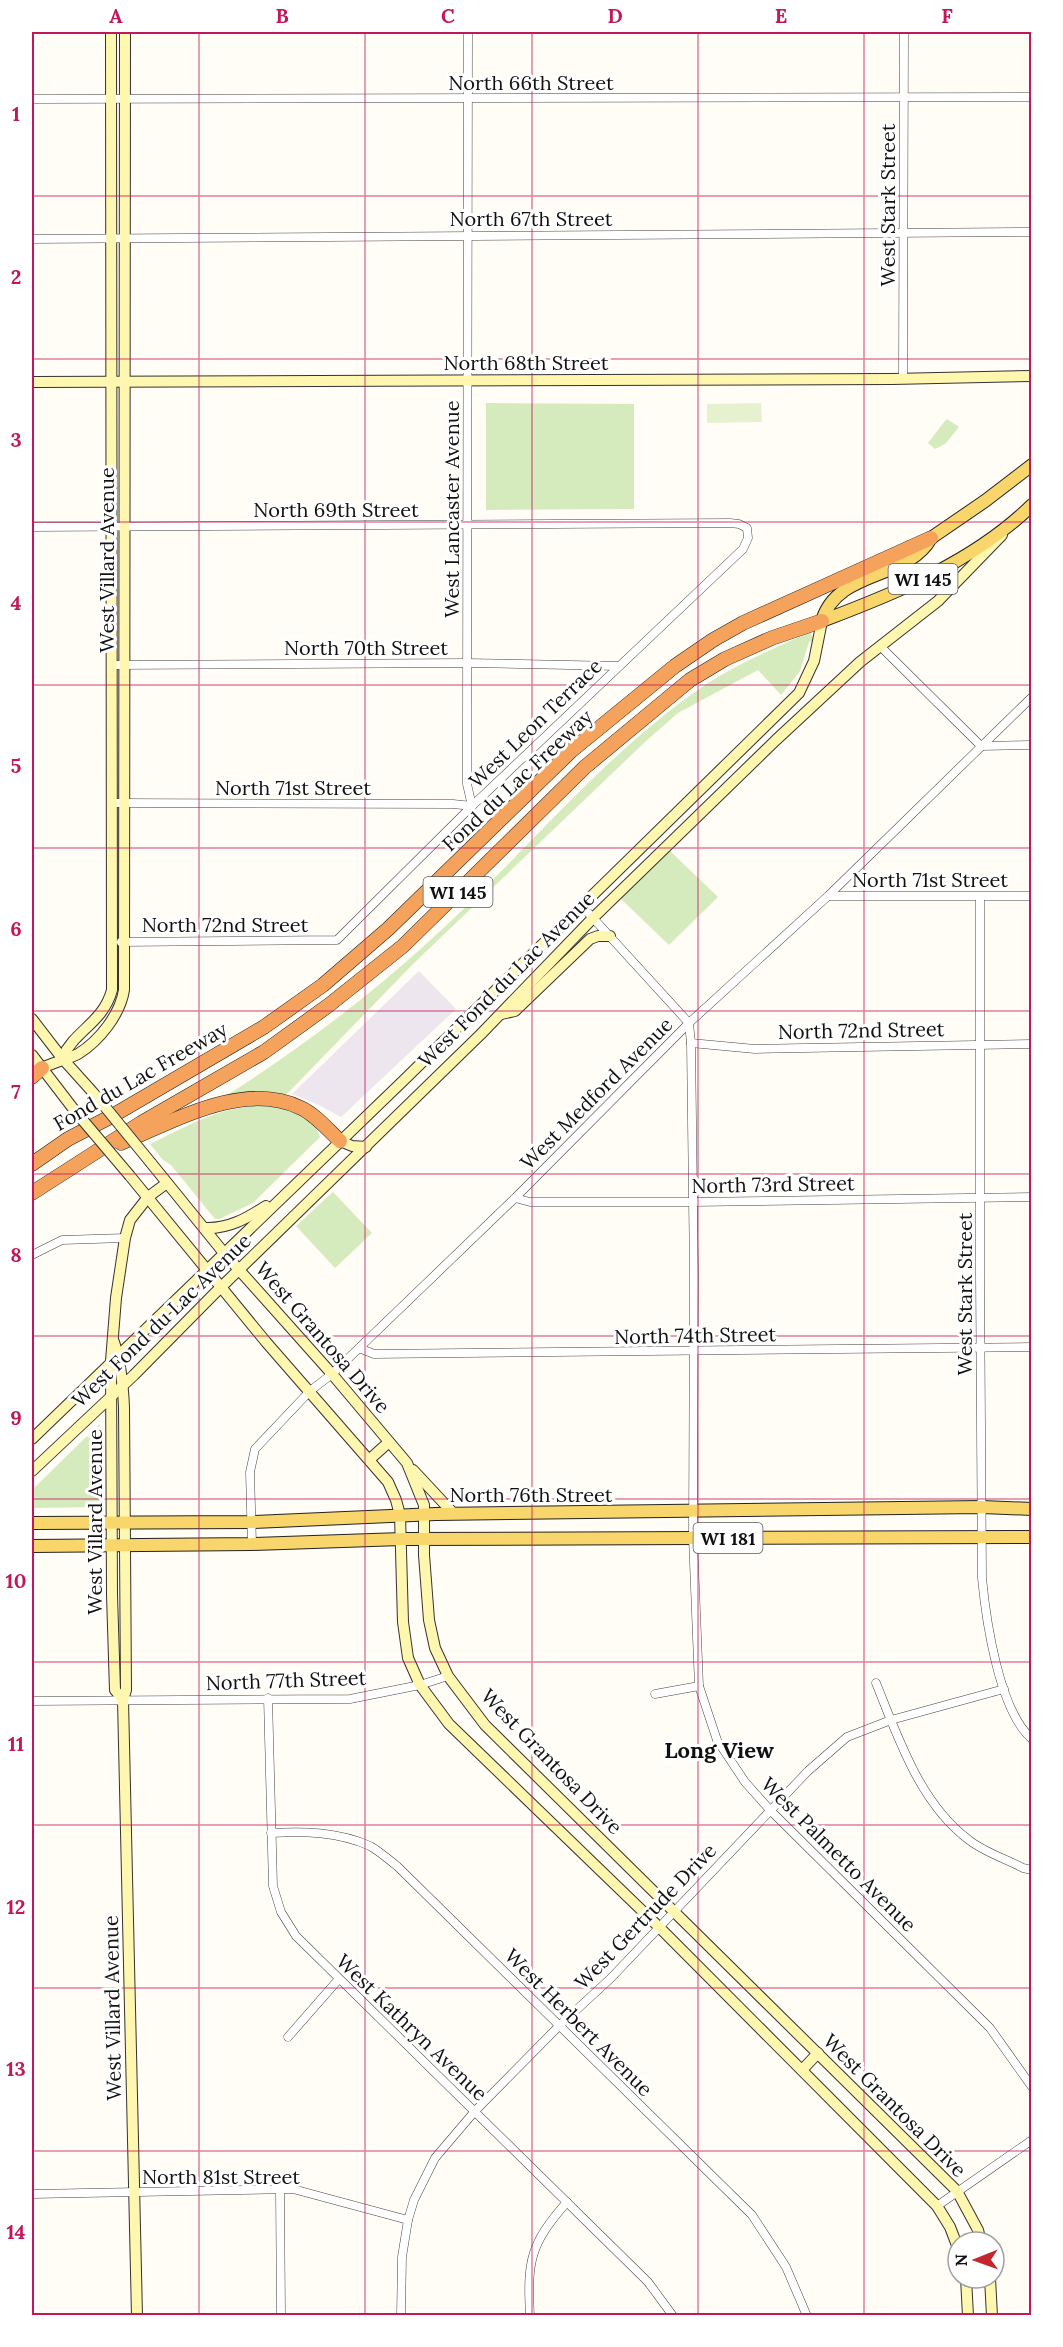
<svg xmlns="http://www.w3.org/2000/svg" width="1063" height="2347" viewBox="0 0 1063 2347" font-family="Lora,serif">
  <style>
    .industrial { fill: #eee6ef }
    .green { fill: #d5ebbd }
    .pitch { fill: #e6f2cf }
    .lines { fill: none; stroke-linecap: round; stroke-linejoin: round }
    .street-casing { stroke: #444; stroke-width: 9 }
    .secondary-casing { stroke: #333; stroke-width: 12 }
    .primary-casing { stroke: #222; stroke-width: 14 }
    .highway-casing { stroke: #222; stroke-width: 15 }
    .street { stroke: #fff; stroke-width: 8 }
    .secondary { stroke: #fff6b0; stroke-width: 10 }
    .primary { stroke: #f9d66b; stroke-width: 12 }
    .highway { stroke: #f5a25d; stroke-width: 14 }
    .secondary-bridge-casing { stroke: #333; stroke-width: 12; stroke-linecap: butt }
    .secondary-bridge { stroke: #fff6b0; stroke-width: 10 }
    .grid { fill: none; stroke: #c2185b; stroke-width: 1.5; stroke-opacity: 0.55 }
    .labels { text-anchor: middle; dominant-baseline: central; stroke-width: 6; stroke-linejoin: round; paint-order: stroke }
    .shield { fill: #fff; stroke: #585858; stroke-width: 1.5 }
    .shield-label { font-size: 18px; font-weight: bold; fill: #111 }
    .street-label { font-size: 20px; fill: #111; stroke: #fff }
    .quarter-label { font-size: 22px; font-weight: bold; fill: #111; stroke: #fff }
    .neatline { fill: none; stroke: #c2185b; stroke-width: 2 }
    .grid-label { font-size: 20px; text-anchor: middle; font-weight: bold; fill: #c2185b }
  </style>
  <rect width="100%" height="100%" fill="#fffdf5"/>
  <polygon class="industrial" points="419,971 456,1009 341,1117 319,1105 292,1094"/>
  <g class="green">
    <polygon points="486,403 634,404 634,509 486,510"/>
    <path d="M947 419 959 427 945 444 935 449 928 443C935 435 939 427 947 419Z"/>
    <path d="M811 632 813 641 809 642 800 671 781 695 758 670 678 713 646 741 413 964 283 1098 226 1096C296 1051 363 1001 425 945 520 860 599 757 705 685 738 663 775 648 811 632Z"/>
    <polygon points="670,851 718,897 669,945 620,898"/>
    <path d="M260 1105C284 1107 312 1112 320 1137L253 1203 219 1219H215L171 1165 163 1160 150 1144C189 1125 215 1109 260 1105Z"/>
    <polygon points="333,1192 372,1233 335,1268 296,1226"/>
    <polygon points="100,1424 100,1507 32,1508 32,1490 87,1436 89,1438 98,1430 96,1427"/>
  </g>
  <polygon class="pitch" points="761,403 762,422 707,423 707,404"/>
  <g class="lines">
    <g class="street-casing">
      <g id="street">
        <polyline points="32,99 1032,97"/>
        <polyline points="32,239 1032,232"/>
        <polyline points="903,379 904,32"/>
        <polyline points="32,527 730,523 739,524 747,528 748,538 743,549 472,806 337,940 121,942"/>
        <polyline points="880,646 981,746 1032,745"/>
        <polyline points="113,665 467,663 619,666"/>
        <polyline points="113,803 453,804 472,806 467,784 467,731 468,32"/>
        <polyline points="828,896 1032,896"/>
        <path d="M980 897V1274L982 1578C986 1620 999 1711 1032 1739"/>
        <polyline points="582,906 689,1023 691,1043 694,1275 693,1538 699,1686 717,1740 745,1782 770,1810 990,2028 1032,2087"/>
        <polyline points="691,1043 755,1049 1032,1044"/>
        <polyline points="515,1198 530,1202 693,1202 1032,1197"/>
        <polyline points="32,1255 62,1240 125,1238"/>
        <polyline points="359,1348 374,1354 1032,1347"/>
        <polyline points="252,1544 250,1472 255,1449 310,1391 332,1374 515,1198 689,1023 828,896 1032,697"/>
        <path d="M876 1683C898 1737 920 1804 969 1840 984 1852 1006 1859 1023 1868L1032 1870"/>
        <polyline points="655,1694 699,1686"/>
        <polyline points="268,1698 273,1886 281,1912 296,1936 648,2282 673,2316"/>
        <polyline points="32,1701 350,1699 420,1685 448,1676"/>
        <path d="M271 1833C305 1831 339 1832 370 1846 379 1851 388 1859 397 1866L752 2215 786 2267 807 2316"/>
        <polyline points="288,2037 338,1980"/>
        <polyline points="280,2189 281,2316"/>
        <polyline points="32,2194 293,2189 408,2220"/>
        <polyline points="937,2206 1032,2140"/>
        <polyline points="401,2316 402,2257 408,2220 414,2200 435,2158 475,2111 560,2025 611,1978 808,1771 847,1737 891,1720 1004,1689"/>
        <path d="M530 2316C527 2261 530 2244 567 2202"/>
      </g>
    </g>
    <g class="secondary-casing">
      <g id="secondary">
        <polyline points="32,382 892,379 1032,376"/>
        <polyline points="501,1014 515,1011 590,939 598,936 610,936"/>
        <polyline points="32,1019 62,1058 97,1097"/>
        <polyline points="32,1055 75,1111"/>
        <path d="M62 1058C75 1030 103 1023 112 990L111 32"/>
        <path d="M42 1068C52 1063 70 1058 78 1054 99 1041 120 1015 124 990L125 32"/>
        <polyline points="340,1141 352,1146 366,1147"/>
        <polyline points="151,1163 224,1253 332,1374 407,1463 424,1505 424,1555 429,1620 435,1648 448,1676 485,1725 957,2191 978,2230 981,2242"/>
        <polyline points="130,1176 266,1342 388,1482 396,1500 400,1515 403,1622 408,1658 420,1685 449,1724 659,1927 937,2206 950,2227 958,2248"/>
        <path d="M205 1228C229 1229 247 1218 266 1206"/>
        <path d="M114 1342C121 1363 123 1385 124 1407L126 1690 123 1700 137 2316"/>
        <polyline points="32,1439 404,1080 799,693 814,661 822,621"/>
        <polyline points="370,1459 389,1442"/>
        <polyline points="413,1470 454,1514"/>
        <polyline points="32,1471 134,1375 214,1294 481,1034 594,917 776,740 860,662 938,601 1002,535"/>
        <polyline points="123,1700 115,1690 112,1595 111,1361 116,1298 125,1238 130,1220 148,1197 167,1183"/>
        <polyline points="802,2070 818,2053"/>
        <polyline points="966,2278 968,2316"/>
        <polyline points="990,2278 992,2316"/>
      </g>
    </g>
    <g class="primary-casing">
      <g id="primary">
        <path d="M822 621C837 569 907 581 931 538L985 501 1032 465"/>
        <path d="M822 621C896 593 974 562 1032 505"/>
        <polyline points="32,1523 253,1522 436,1514 982,1507 1032,1509"/>
        <polyline points="32,1546 252,1544 402,1539 1032,1537"/>
      </g>
    </g>
    <g class="highway-casing">
      <g id="highway">
        <polyline points="32,1077 42,1068"/>
        <path d="M121 1143C175 1121 243 1080 301 1108 316 1115 328 1130 340 1141"/>
        <polyline points="32,1164 68,1139 112,1116 264,1027 323,985 388,929 571,751 675,666 713,640 743,623 931,538"/>
        <polyline points="32,1193 141,1123 264,1052 329,1005 403,946 585,767 690,680 725,659 772,638 822,621"/>
      </g>
    </g>
    <use href="#street" class="street"/>
    <use href="#secondary" class="secondary"/>
    <use href="#primary" class="primary"/>
    <use href="#highway" class="highway"/>
    <g class="secondary-bridge-casing">
      <g id="secondary-bridge">
        <polyline points="97,1097 151,1163"/>
        <polyline points="75,1111 130,1176"/>
      </g>
    </g>
    <use href="#secondary-bridge" class="secondary-bridge"/>
  </g>
  <path class="grid" d="M199 32V2316M365 32V2316M532 32V2316M698 32V2316M864 32V2316M32 196H1032M32 359H1032M32 522H1032M32 685H1032M32 848H1032M32 1011H1032M32 1174H1032M32 1336H1032M32 1499H1032M32 1662H1032M32 1825H1032M32 1988H1032M32 2151H1032"/>
  <g class="labels">
    <g class="shield">
      <rect x="888.5" y="564" width="69" height="30" rx="4.5"/>
      <rect x="423.5" y="877" width="69" height="30" rx="4.5"/>
      <rect x="693.5" y="1523" width="69" height="30" rx="4.5"/>
    </g>
    <g class="shield-label">
      <text x="923" y="579">WI 145</text>
      <text x="458" y="892">WI 145</text>
      <text x="728" y="1538">WI 181</text>
    </g>
    <g class="street-label">
      <text x="531" y="82">North 66th Street</text>
      <text transform="translate(887 205) rotate(-90)">West Stark Street</text>
      <text x="531" y="218">North 67th Street</text>
      <text x="526" y="362">North 68th Street</text>
      <text x="336" y="509">North 69th Street</text>
      <text transform="translate(451 509) rotate(-90)">West Lancaster Avenue</text>
      <text transform="translate(106 560) rotate(-90)">West Villard Avenue</text>
      <text x="366" y="647">North 70th Street</text>
      <text transform="translate(535 723) rotate(-44)">West Leon Terrace</text>
      <text transform="translate(517 780) rotate(-43)">Fond du Lac Freeway</text>
      <text x="293" y="787">North 71st Street</text>
      <text x="930" y="879">North 71st Street</text>
      <text x="225" y="924">North 72nd Street</text>
      <text transform="translate(506 979) rotate(-45)">West Fond du Lac Avenue</text>
      <text transform="translate(861 1030) rotate(-1)">North 72nd Street</text>
      <text transform="translate(140 1076) rotate(-30)">Fond du Lac Freeway</text>
      <text transform="translate(596 1093) rotate(-45)">West Medford Avenue</text>
      <text transform="translate(773 1184) rotate(-1)">North 73rd Street</text>
      <text transform="translate(964 1294) rotate(-90)">West Stark Street</text>
      <text transform="translate(161 1320) rotate(-44)">West Fond du Lac Avenue</text>
      <text transform="translate(695 1335) rotate(-1)">North 74th Street</text>
      <text transform="translate(323 1337) rotate(49)">West Grantosa Drive</text>
      <text x="531" y="1494">North 76th Street</text>
      <text transform="translate(94 1522) rotate(-90)">West Villard Avenue</text>
      <text transform="translate(286 1680) rotate(-2)">North 77th Street</text>
      <text transform="translate(552 1761) rotate(46)">West Grantosa Drive</text>
      <text transform="translate(839 1854) rotate(45)">West Palmetto Avenue</text>
      <text transform="translate(645 1916) rotate(-46)">West Gertrude Drive</text>
      <text transform="translate(112 2008) rotate(-91)">West Villard Avenue</text>
      <text transform="translate(579 2022) rotate(45)">West Herbert Avenue</text>
      <text transform="translate(412 2027) rotate(44)">West Kathryn Avenue</text>
      <text transform="translate(895 2105) rotate(45)">West Grantosa Drive</text>
      <text x="221" y="2176">North 81st Street</text>
    </g>
    <g class="quarter-label">
      <text x="719" y="1750">Long View</text>
    </g>
  </g>
  <rect width="1063" height="2347" fill="none" stroke="#ffffff" stroke-width="66"/>
  <g transform="translate(976 2260) rotate(269)"><circle r="28" fill="#ffffff" stroke="#a0a0a0" stroke-width="1.5"/>
  <path d="M0-4.5L10 22L0 15L-10 22Z" fill="#c4262e"/>
  <text y="-9" font-size="16" font-weight="bold" text-anchor="middle" fill="#111111">N</text>
  </g>
  <rect x="33" y="33" width="997" height="2281" class="neatline"/>
  <g class="grid-label">
    <text x="116" y="23">A</text>
    <text x="282" y="23">B</text>
    <text x="448" y="23">C</text>
    <text x="615" y="23">D</text>
    <text x="781" y="23">E</text>
    <text x="947" y="23">F</text>
    <text x="16" y="121">1</text>
    <text x="16" y="284">2</text>
    <text x="16" y="447">3</text>
    <text x="16" y="610">4</text>
    <text x="16" y="773">5</text>
    <text x="16" y="936">6</text>
    <text x="16" y="1099">7</text>
    <text x="16" y="1262">8</text>
    <text x="16" y="1425">9</text>
    <text x="16" y="1588">10</text>
    <text x="16" y="1751">11</text>
    <text x="16" y="1914">12</text>
    <text x="16" y="2076">13</text>
    <text x="16" y="2239">14</text>
  </g>
</svg>
